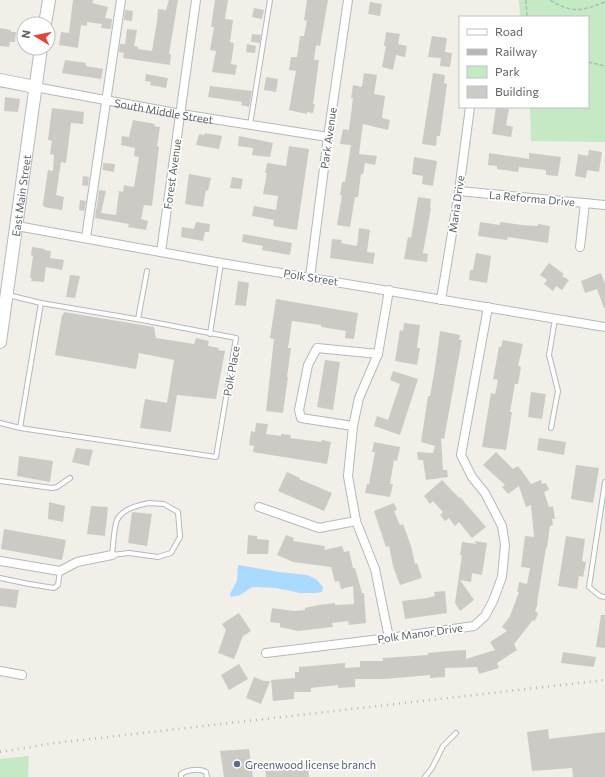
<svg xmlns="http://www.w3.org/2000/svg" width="605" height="777" viewBox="0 0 605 777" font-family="Commissioner,sans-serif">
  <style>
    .green { fill: #c5e8c5 }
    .water { fill: #aadaff }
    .building { fill: #cccac5 }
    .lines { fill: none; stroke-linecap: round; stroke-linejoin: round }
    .lane-casing { stroke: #b5b8bc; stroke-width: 6 }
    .street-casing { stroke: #b5b8bc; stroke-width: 10 }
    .secondary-casing { stroke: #b6babf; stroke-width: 14 }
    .path { stroke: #9cc7a9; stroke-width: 1.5; stroke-dasharray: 4 2; stroke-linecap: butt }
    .lane { stroke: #fff; stroke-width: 4 }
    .street { stroke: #fff; stroke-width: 8 }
    .secondary { stroke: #fff; stroke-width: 12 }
    .rail { stroke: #b6b7b8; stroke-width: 2.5; stroke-dasharray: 1 5; stroke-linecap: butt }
    .service-dot { fill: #5c6f8a; stroke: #fff; stroke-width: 1.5 }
    .labels { text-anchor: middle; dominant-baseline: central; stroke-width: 3.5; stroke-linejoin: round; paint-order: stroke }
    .street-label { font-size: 11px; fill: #5f6368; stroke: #fff }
    .service-label { font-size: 11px; fill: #4e5e75; stroke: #fff; text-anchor: start }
  </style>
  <rect width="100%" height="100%" fill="#f1efe8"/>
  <g class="green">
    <polygon points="519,0 605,0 605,142 531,141 530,107 588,107 588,17 520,17"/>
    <polygon points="29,756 28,777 0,777 0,759"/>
  </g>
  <polygon class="water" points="238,565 279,572 307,575 316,579 323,587 322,592 317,593 300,593 276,588 252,587 240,595 231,597 230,594 237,581"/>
  <g class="building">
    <polygon points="73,0 93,0 92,3 108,7 105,18 112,19 111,29 101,28 102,24 87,22 87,26 81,25 78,48 59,45 61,32 69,33"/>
    <polygon points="169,0 178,0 169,54 171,54 170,65 123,58 124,53 119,52 120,44 125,44 127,29 137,30 134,46 138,47 138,49 152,51 157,21 158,9 166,10"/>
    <polygon points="215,0 228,0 225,19 233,20 230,42 234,43 231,64 237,65 235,75 212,72 216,51 210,50 214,27 211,27"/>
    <polygon points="307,0 328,0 320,46 316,45 314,60 319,60 313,104 315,104 313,113 307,112 307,114 289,110 296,71 289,70 291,57 297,57 300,36 304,36 307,21 304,20"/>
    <polygon points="370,2 382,4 380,16 368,14"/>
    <polygon points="254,8 264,10 262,19 252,17"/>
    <polygon points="125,10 133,11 132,21 124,20"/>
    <polygon points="0,28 11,30 11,32 16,32 15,42 10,42 9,47 0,46"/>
    <polygon points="386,32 400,34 398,44 407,46 405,57 396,55 393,70 382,67 386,46 384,46"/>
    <polygon points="252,34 261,35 260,43 251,42"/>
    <polygon points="432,36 447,38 445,52 452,53 450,67 440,66 441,58 428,57"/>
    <polygon points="247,44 256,46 255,53 246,52"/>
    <polygon points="65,60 86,63 86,66 103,69 101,79 62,73"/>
    <polygon points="364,73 377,75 374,94 385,96 382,118 390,120 388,130 363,124 359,154 377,156 375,165 365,163 363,174 361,174 358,197 355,197 350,227 337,225 342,195 340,195 342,182 345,182 351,145 340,144 343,129 349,130 353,98 351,98 353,85 362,87"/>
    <polygon points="433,73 445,75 444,83 447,84 440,136 437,136 436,146 422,144"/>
    <polygon points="146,74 168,78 166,88 150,85 151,82 145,81"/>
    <polygon points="266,77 278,79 276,92 264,90"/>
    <polygon points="210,86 252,91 249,107 241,105 242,102 208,97"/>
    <polygon points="5,97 20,99 18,112 4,111"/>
    <polygon points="496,107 509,109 506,125 513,127 511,137 492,134"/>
    <polygon points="52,108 84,112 83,124 71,123 66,163 61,162 56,195 64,197 62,210 44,207 43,204 48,170 53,171 54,155 50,154 52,141 48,140"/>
    <polygon points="133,120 155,124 154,126 160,127 157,146 159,147 152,206 144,205 141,219 148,221 146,230 128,227 129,224 95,218 99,190 106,191 101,213 116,215 119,191 123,192 124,185 134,187 139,157 134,156 135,148 121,145 122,136 129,137"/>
    <polygon points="205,133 222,136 219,149 196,145 199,134 205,135"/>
    <polygon points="239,136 273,143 270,157 252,155 253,148 238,146"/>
    <polygon points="289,146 309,149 297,230 273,226 274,220 252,216 254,206 276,210 278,196 263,194 267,173 265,173 267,163 286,166"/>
    <polygon points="589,150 602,152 599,172 587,170 586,178 575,176 578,154 588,156"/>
    <polygon points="489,153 529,159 529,153 561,157 558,176 546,175 546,170 519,167 518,172 497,169 497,166 488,165"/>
    <polygon points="414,157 437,161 433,186 422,184 423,176 412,174"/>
    <polygon points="103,163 115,164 114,172 103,170"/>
    <polygon points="189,174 211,178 208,191 206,190 203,207 185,204"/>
    <polygon points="83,176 89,177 88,186 82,185"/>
    <polygon points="232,177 243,179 241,189 230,188"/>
    <polygon points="418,197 431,199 430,208 431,208 423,253 428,254 427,262 404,259 408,237 411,238"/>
    <polygon points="80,200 86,201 84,211 79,210"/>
    <polygon points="196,222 210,224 209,232 205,232 203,241 181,237 182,227 194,229"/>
    <polygon points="480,222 500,225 500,222 522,225 538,226 538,224 550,226 548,243 508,237 507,240 478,236"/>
    <polygon points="359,228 370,230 367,252 375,253 373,264 330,258 332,239 342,240 341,243 357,246"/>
    <polygon points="243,234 292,243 290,255 262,250 263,246 242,242"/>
    <polygon points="32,247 45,249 44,250 51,251 50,258 64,260 62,270 46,267 44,282 31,281 32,278 30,278 33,256 31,255"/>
    <polygon points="476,253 491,256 487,283 469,280 470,270 473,270"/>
    <polygon points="549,263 564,274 562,276 569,280 562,290 556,286 553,291 544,284 547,280 540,275"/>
    <polygon points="601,273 605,284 605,308 604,308 597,289 585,293 581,281"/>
    <polygon points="70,275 80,276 75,298 66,297"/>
    <polygon points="238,281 249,283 246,306 235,305"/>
    <polygon points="276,299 358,313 354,339 345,338 346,331 321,327 321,325 292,321 288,348 291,348 287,377 288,377 283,413 266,411 274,339 270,338"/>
    <polygon points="64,312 154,327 156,338 194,344 196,338 209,341 208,346 219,348 218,350 225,351 216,399 177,395 171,432 140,428 145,399 167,403 174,360 139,353 136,369 55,355 62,315 63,315"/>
    <polygon points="404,323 420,325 417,348 420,348 417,365 395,361 400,330 403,331"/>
    <polygon points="440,331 460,335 459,340 462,340 444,439 441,438 443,470 447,470 448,477 426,480 423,460 418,460 417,452 433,453 435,446 421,442 428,396 430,396 435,368"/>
    <polygon points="503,340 523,344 518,366 521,367 518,384 515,384 510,412 512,412 506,450 482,447 491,393 495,394 498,380 493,379 499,347 501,347"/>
    <polygon points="325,360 340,362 333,410 317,407"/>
    <polygon points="393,371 418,379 400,435 374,426 377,416 388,420 400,384 390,380"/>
    <polygon points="531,392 546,394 542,419 528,417"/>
    <polygon points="256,423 268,424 266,434 281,436 281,434 291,435 290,438 321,442 322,440 331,442 327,464 253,452 254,446 249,445 251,431 255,432"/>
    <polygon points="539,438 566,442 564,455 537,450"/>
    <polygon points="374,442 400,447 397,461 394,460 390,484 393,484 390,497 365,493 367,484 369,484 375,452 372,452"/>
    <polygon points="76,448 93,450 89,466 72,462"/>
    <polygon points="496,452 513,469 518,466 531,484 541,480 542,484 546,483 549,490 544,492 549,507 553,506 555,519 552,519 553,525 550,526 547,548 546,548 537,603 538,603 535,611 538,613 535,621 533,620 514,644 517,650 497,663 499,668 479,674 477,667 445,668 445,677 430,678 430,675 384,679 355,679 355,687 338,688 338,685 311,688 311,692 294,692 294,699 273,701 271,680 295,678 295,672 299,672 299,667 345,663 345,668 360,667 360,661 383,661 383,658 428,655 428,653 449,651 466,650 466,659 495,650 490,642 507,631 502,627 510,616 519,592 517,592 519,582 527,584 530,568 521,567 525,536 534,537 531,505 526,507 519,486 508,494 502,487 505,485 483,465"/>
    <polygon points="19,456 53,461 50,482 17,476"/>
    <polygon points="576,465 599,468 593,503 571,499"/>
    <polygon points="287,472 300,478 299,479 332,493 324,511 278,491"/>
    <polygon points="442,480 459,498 460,497 486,527 472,538 459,522 455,526 449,518 445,521 440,515 443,512 433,501 430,504 424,496"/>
    <polygon points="49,502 65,506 63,522 48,519"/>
    <polygon points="394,503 397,510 394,511 400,525 403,524 411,546 415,564 417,563 422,578 400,585 393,566 389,546 386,547 374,511"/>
    <polygon points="91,506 108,507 105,536 87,534"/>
    <polygon points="132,512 152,514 147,546 128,543"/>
    <polygon points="4,529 66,540 62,560 1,549"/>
    <polygon points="248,535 257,536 257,539 269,540 268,554 247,554"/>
    <polygon points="286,535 294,538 293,541 325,546 324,550 342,546 344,552 349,551 353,568 355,568 362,593 364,593 366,623 349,625 348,621 332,623 333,627 298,631 280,627 280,623 270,622 272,608 294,611 305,610 305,608 318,605 335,603 335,605 354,604 353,586 341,589 339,581 335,582 331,567 293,562 277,555"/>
    <polygon points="566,536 585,539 582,561 586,562 583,577 579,576 577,589 558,586"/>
    <polygon points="474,541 487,543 482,575 472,573 471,582 460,580 474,600 460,611 455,603 462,555 460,555 462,542 477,544"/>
    <polygon points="0,588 19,590 16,608 0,606"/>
    <polygon points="445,591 447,613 405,619 402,601 427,598 435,596 434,592"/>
    <polygon points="239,613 251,631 243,636 234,659 218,653 226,630 222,624"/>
    <polygon points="601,615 605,615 605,648 596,647"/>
    <polygon points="563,652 596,657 594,667 561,663"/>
    <polygon points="239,664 248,679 229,690 221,675"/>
    <polygon points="254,677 264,681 270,681 261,704 246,698"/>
    <polygon points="548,729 549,739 605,732 605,777 573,777 572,768 532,771 527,732"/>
    <polygon points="249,749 253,777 224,777 220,751"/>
    <polygon points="265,764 308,764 309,777 266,777"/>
  </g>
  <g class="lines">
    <g class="lane-casing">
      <g id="lane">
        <polyline points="250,125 270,0"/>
        <polyline points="138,319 147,271"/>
        <polyline points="210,334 221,263"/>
        <polyline points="0,423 20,428 216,457 236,338 142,320 41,303 8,295"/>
        <polyline points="20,428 41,303"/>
        <polyline points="551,428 558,391 549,355 555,319"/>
        <polyline points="0,481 52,488 57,487 70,478"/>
        <polyline points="605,482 589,587 600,596 605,597"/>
        <path d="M149 503 164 504 178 512 180 537 171 553 158 557 129 553 112 555C113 546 114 527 117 520 122 509 138 505 149 503Z"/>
        <polyline points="0,578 29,584 54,588 58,585 60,571"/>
        <path d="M181 777V774C187 770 200 768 206 772L207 777"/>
        <polyline points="425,777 432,768 443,746 456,733"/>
      </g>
    </g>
    <g class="street-casing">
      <g id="street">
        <path id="s1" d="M35 87 181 114 328 137"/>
        <polyline points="459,191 605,205"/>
        <polyline points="17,226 221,263 605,327"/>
        <polyline points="86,238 121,0"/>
        <polyline points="580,247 585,203"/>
        <polyline points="161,252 196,0"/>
        <polyline points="310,277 328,137 348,0"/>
        <polyline points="389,290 378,354 359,398 353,426 348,476 356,521 375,569 389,638"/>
        <polyline points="441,300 459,191 470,107"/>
        <polyline points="353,426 301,418 299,410 308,365 317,348 378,354"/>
        <polyline points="259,507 319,528 356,521"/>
        <polyline points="0,561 60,571 77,562 112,555"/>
        <polyline points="266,653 389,638 474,626 485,616 493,601 502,577 505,545 502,526 485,493 472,477 461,455 488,307"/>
        <polyline points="0,671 22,675"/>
      </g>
    </g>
    <g class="secondary-casing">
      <g id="secondary">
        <polyline points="45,24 49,0"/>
        <polyline points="0,80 35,87"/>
        <path id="s2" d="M0 342 41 48"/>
      </g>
    </g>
    <g class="path">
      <polyline points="526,0 527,17"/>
      <path d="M550 0C574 14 580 11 605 2"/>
      <polyline points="588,62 605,66"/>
    </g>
    <use href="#lane" class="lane"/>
    <use href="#street" class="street"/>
    <use href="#secondary" class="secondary"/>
    <polyline class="rail" points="0,752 55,743 605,680"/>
  </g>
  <circle class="service-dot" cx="237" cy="764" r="4"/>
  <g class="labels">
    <g class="street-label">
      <text stroke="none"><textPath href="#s1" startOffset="131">South Middle Street</textPath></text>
      <text transform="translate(328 138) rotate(-82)">Park Avenue</text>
      <text transform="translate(172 174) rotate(-82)">Forest Avenue</text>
      <text stroke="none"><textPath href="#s2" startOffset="148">East Main Street</textPath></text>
      <text transform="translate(532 198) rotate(5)">La Reforma Drive</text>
      <text transform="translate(456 204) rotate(-82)">Maria Drive</text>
      <text transform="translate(311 277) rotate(9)">Polk Street</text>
      <text transform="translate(231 371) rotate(-80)">Polk Place</text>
      <text transform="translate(420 633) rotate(-8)">Polk Manor Drive</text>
    </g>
    <g class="service-label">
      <text x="245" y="764">Greenwood license branch</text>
    </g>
  </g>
  <rect x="459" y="16" width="130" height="92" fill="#ffffff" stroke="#bfc1c3"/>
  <rect x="467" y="29" width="20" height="6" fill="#ffffff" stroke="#bfc1c3"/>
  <text x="495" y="36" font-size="12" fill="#5f6368">Road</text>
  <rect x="467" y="49" width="20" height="6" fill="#b6b7b8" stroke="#bfc1c3"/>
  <text x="495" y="56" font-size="12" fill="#5f6368">Railway</text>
  <rect x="467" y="66" width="20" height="12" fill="#c5e8c5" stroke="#bfc1c3"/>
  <text x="495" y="76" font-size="12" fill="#5f6368">Park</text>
  <rect x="467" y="86" width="20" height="12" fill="#cccac5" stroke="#bfc1c3"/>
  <text x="495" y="96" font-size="12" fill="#5f6368">Building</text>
  <g transform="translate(36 36) rotate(280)"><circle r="19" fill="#ffffff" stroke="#bfc1c3"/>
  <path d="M0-3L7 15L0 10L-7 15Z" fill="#ea4335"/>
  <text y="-6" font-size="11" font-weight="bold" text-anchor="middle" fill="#5f6368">N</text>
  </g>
</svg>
